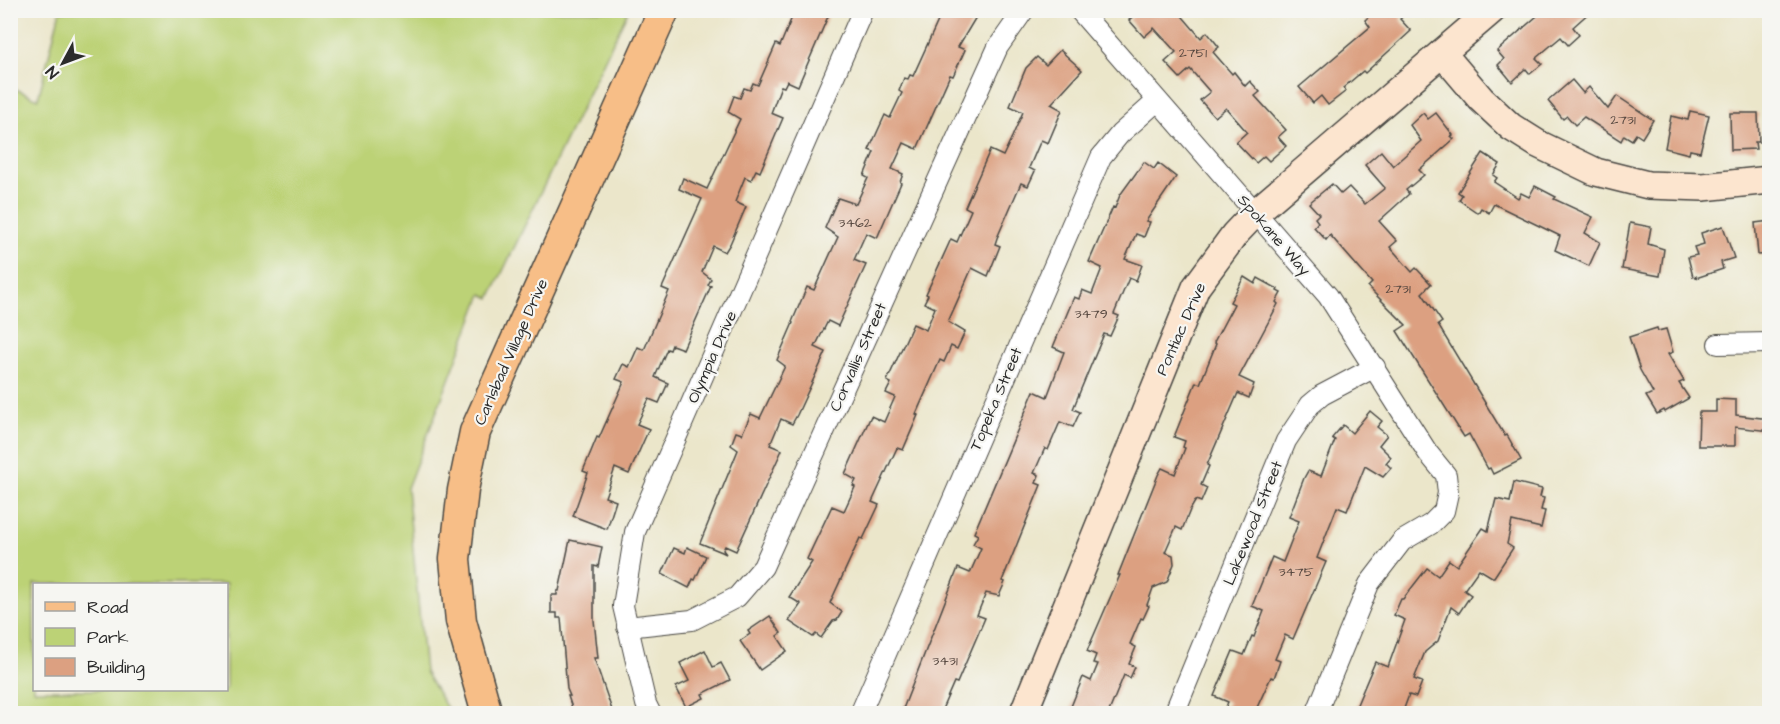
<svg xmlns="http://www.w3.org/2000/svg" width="1780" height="724" viewBox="0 0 1780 724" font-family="'Architects Daughter',sans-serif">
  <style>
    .green { fill: #bcd276; stroke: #747e50; stroke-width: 1.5; fill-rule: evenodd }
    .building { fill: #dca081 }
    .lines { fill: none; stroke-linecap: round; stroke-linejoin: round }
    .street-casing { stroke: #484743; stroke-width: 22 }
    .secondary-casing { stroke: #484743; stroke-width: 30 }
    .primary-casing { stroke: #484743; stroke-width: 33 }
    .street { stroke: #fff; stroke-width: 20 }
    .secondary { stroke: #fce5cf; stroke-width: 27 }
    .primary { stroke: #f7be87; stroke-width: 30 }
    .labels { text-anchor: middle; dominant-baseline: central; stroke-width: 4.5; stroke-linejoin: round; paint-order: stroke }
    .number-label { font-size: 14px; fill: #574840 }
    .street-label { font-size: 16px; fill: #2b2b2b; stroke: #f6f6f2 }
  </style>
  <rect width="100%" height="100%" fill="#f6f6f2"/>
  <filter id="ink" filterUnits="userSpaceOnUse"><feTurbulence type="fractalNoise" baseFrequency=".0167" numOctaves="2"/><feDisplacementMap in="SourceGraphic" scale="12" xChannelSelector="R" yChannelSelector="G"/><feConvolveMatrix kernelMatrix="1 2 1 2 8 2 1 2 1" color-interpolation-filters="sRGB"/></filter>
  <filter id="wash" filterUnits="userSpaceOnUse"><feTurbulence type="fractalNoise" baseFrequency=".008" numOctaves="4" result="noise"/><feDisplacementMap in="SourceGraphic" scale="24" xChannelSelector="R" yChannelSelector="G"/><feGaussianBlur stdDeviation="1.35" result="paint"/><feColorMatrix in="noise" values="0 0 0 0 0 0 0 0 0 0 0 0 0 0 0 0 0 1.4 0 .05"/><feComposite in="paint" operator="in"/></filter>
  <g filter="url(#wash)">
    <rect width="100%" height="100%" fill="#ebe6ca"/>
    <path class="green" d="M60 11H628L490 298 482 294 407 488 425 672 450 713H11V87L38 99ZM34 584H226V690H34Z"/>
    <g id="blocks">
      <g class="building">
        <polygon points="795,10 822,10 829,14 798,86 787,81 784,87 781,86 771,113 783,118 760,172 756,170 751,180 745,177 735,202 746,207 730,244 725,252 713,246 702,272 711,279 708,285 711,286 683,349 672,345 670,350 667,349 655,377 668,383 659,403 649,399 637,424 649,429 629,474 615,468 605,497 616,501 607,529 573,516 588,473 583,471 597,437 599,438 624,382 616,379 623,364 629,367 638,347 644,350 669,291 662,288 702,199 679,189 683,178 707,189 740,119 728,112 734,96 740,98 744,88 750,90 753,83 758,85 776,44 780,46"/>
        <polygon points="943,10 965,10 976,17 958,47 965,50 953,76 950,75 917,149 904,143 892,169 903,174 900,182 901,183 877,238 866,233 854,260 866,265 854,291 838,326 828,321 815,347 826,352 797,415 792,424 781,419 770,445 782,450 736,551 725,546 723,550 726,554 722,552 700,543 738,450 731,445 736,432 742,434 751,414 760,418 785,366 777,360 793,323 792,322 807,287 814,290 838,237 825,228 838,198 856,204 868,178 864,176 874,152 869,150 885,115 890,118 902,93 899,91 904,78 908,79 910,75 913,76"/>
        <polygon points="1140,10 1177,10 1201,38 1207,32 1219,47 1213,52 1232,74 1234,72 1245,86 1250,81 1260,92 1255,96 1286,130 1278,137 1286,146 1269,161 1264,156 1256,163 1236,142 1247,132 1226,108 1215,117 1200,100 1210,92 1190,69 1180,78 1165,62 1176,52 1154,28 1144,37 1129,20"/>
        <polygon points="1376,10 1410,10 1400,19 1411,31 1365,73 1363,71 1343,88 1346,91 1328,105 1321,96 1313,103 1299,87 1370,27 1365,20"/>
        <polygon points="1544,10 1592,10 1573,27 1579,35 1568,45 1561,37 1536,58 1542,64 1530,74 1526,69 1512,82 1498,65 1504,59 1497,51"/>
        <polygon points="1060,50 1082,70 1051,104 1062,110 1048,143 1041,140 1029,168 1035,171 1028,186 1021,183 997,238 995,244 1000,246 988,276 972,268 948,322 965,332 957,349 951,346 944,362 940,360 916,414 918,415 903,450 897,448 872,502 879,505 863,539 860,538 830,603 842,612 837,620 833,621 821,638 816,634 813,637 789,621 801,604 789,597 812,562 807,559 832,506 844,511 855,487 853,486 856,480 845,474 871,416 884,422 895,397 886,393 891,383 887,381 913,324 926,330 935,308 924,303 928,295 926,294 951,239 957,242 971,210 965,207 990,150 1003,156 1012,137 1023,112 1010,106 1026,68 1037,57 1046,65"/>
        <polygon points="1572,80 1583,93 1589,87 1608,109 1617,96 1653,120 1642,138 1636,134 1632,140 1624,135 1621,141 1584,117 1575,125 1567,116 1563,119 1548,101"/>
        <polygon points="1690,111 1709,115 1700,152 1690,150 1689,154 1665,148 1671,116 1688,120"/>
        <polygon points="1423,113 1428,119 1436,113 1453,135 1451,136 1454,139 1419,170 1424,175 1406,190 1409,194 1379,221 1397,241 1390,247 1412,272 1416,268 1431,284 1422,293 1442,322 1438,325 1505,436 1507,435 1521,460 1493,474 1490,468 1488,469 1469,434 1464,437 1397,331 1406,325 1368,287 1372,283 1330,235 1326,240 1314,227 1318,222 1315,218 1319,214 1309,203 1332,184 1341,194 1349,187 1365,204 1385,188 1365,165 1381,151 1393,166 1421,141 1410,125"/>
        <polygon points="1730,113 1758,113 1759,142 1755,142 1756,149 1731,150"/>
        <polygon points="1483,153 1500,164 1493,175 1497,178 1494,182 1518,198 1521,193 1529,197 1535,186 1556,197 1554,199 1593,217 1585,233 1600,242 1589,266 1555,250 1560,236 1494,204 1489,213 1481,208 1478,213 1459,200 1462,195 1458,192"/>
        <polygon points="1144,162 1154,169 1158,163 1176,177 1146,221 1150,222 1144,237 1136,234 1125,259 1142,265 1136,281 1129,278 1114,314 1119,316 1110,336 1104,334 1081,389 1073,409 1080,412 1073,427 1060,422 1048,450 1045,448 1034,473 1039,475 1036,483 1041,485 1002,581 1005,582 999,596 986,593 977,615 985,618 957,683 954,682 940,714 901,714 958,568 970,573 981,548 973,544 978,535 974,533 1034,391 1047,397 1064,352 1053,347 1074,297 1079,299 1082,290 1092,294 1102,268 1089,262 1113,207 1115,208 1120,195"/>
        <polygon points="1770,221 1770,254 1758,255 1755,223"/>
        <polygon points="1630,223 1651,227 1648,244 1664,249 1660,276 1622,269"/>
        <polygon points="1723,226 1734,258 1721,262 1723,269 1696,278 1696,276 1693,277 1688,257 1697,255 1694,247 1704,244 1701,233"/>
        <polygon points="1244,277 1255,284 1258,278 1278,289 1277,291 1281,293 1276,302 1278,304 1239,377 1254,384 1249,398 1238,393 1207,465 1209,466 1201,485 1207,488 1201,502 1196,500 1190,510 1182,530 1176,527 1165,552 1173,555 1174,564 1167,582 1153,588 1147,605 1149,606 1143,619 1141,618 1130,644 1136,647 1129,664 1135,667 1130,678 1124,675 1108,714 1068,714 1083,677 1091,681 1098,664 1093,663 1096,655 1087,651 1120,575 1118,575 1158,475 1162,468 1175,474 1185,448 1183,447 1185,441 1174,437 1196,382 1200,384 1216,344 1214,342 1234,304 1230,302"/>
        <polygon points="1657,328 1658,331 1666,329 1673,352 1668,354 1684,381 1679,383 1689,398 1665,412 1664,410 1657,414 1646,396 1653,393 1640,370 1629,337"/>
        <polygon points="1716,399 1736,400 1736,415 1770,419 1770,431 1735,427 1735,446 1698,446 1699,412 1716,412"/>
        <polygon points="1370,411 1382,421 1377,427 1387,435 1379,445 1391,457 1386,463 1391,468 1383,477 1365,466 1347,511 1337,507 1317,558 1326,562 1293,639 1285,635 1275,659 1280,661 1274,678 1271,677 1254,714 1223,714 1228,702 1214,696 1233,651 1244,655 1252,636 1254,637 1264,611 1252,606 1272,557 1283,562 1299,521 1289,517 1304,478 1308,471 1321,476 1335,440 1332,438 1343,425 1352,433"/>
        <polygon points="1514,482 1542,489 1540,497 1544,498 1541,510 1545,511 1541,528 1512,521 1507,544 1513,548 1494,577 1492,577 1479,569 1464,590 1471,595 1459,613 1451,607 1438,641 1425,652 1414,679 1422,682 1416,697 1409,695 1402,714 1353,714 1375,662 1388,667 1405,620 1394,615 1401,599 1403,599 1427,568 1438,576 1449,560 1457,566 1483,528 1488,531 1496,499 1510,502"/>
        <polygon points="570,540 602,547 598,567 594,566 594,620 598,658 594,658 612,710 602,714 574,714 568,696 570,696 567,689 561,618 557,618 557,613 551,613 551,595 557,595 557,591 559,591"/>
        <polygon points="687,547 706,556 695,580 693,579 689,588 662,574 674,548 685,553"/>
        <polygon points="770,616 781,633 777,636 787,651 760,670 740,641 750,634 748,631"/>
        <polygon points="705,650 713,667 721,663 730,680 702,694 704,698 686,707 676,687 689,681 680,663"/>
      </g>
    </g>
  </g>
  <g filter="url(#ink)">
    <use href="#blocks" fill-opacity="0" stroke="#484743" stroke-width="1.5"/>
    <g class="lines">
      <g class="street-casing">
        <g id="street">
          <polyline points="1079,10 1328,296 1428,453 1446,475 1448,493 1444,511 1431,524 1402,541 1369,584 1316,714"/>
          <polyline points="1718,344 1770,343"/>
          <polyline points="627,627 692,620 737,597 763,567 998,47 1024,10"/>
          <polyline points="651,714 646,704 623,606 635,532 863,10"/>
          <polyline points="860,714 1101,157 1120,134 1157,101"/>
          <polyline points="1174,714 1286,441 1310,405 1322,395 1375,367"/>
        </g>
      </g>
      <g class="secondary-casing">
        <g id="secondary">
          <polyline points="1442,53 1481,99 1511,127 1538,144 1596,172 1648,185 1703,187 1770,180"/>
          <polyline points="1023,714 1196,287 1235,234 1255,213 1492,10"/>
        </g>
      </g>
      <g class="primary-casing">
        <polyline id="primary" points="487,714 461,621 455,559 463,490 475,432 664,10"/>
      </g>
      <use href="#street" class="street"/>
      <use href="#secondary" class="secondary"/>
      <use href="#primary" class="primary"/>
    </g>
  </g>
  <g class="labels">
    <g class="number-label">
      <text x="1193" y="53">2751</text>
      <text x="1623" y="120">2731</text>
      <text x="855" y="223">3462</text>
      <text x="1398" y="289">2731</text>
      <text x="1091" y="314">3479</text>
      <text x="1296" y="572">3475</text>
      <text x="945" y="661">3431</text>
    </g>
    <g class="street-label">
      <text transform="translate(1274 235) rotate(49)">Spokane Way</text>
      <text transform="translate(1181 329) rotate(-66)">Pontiac Drive</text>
      <text transform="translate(511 352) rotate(-66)">Carlsbad Village Drive</text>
      <text transform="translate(712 357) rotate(-66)">Olympia Drive</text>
      <text transform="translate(858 357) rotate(-66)">Corvallis Street</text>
      <text transform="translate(996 399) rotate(-67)">Topeka Street</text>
      <text transform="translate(1253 523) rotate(-68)">Lakewood Street</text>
    </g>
  </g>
  <rect width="1780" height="724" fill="none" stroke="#f6f6f2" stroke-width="36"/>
  <rect x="33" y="583" width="195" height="108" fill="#f6f6f2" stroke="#a5a5a2" stroke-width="1.5"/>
  <rect x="45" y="602" width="30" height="9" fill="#f7be87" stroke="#a5a5a2" stroke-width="1.5"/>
  <text x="87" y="613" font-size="18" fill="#2b2b2b">Road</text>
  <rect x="45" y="628" width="30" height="18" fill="#bcd276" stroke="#a5a5a2" stroke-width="1.5"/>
  <text x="87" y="643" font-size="18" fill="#2b2b2b">Park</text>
  <rect x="45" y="658" width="30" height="18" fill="#dca081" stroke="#a5a5a2" stroke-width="1.5"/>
  <text x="87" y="673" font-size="18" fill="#2b2b2b">Building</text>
  <g transform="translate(63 63) rotate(229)" stroke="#f6f6f2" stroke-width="4.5" paint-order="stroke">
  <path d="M0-4.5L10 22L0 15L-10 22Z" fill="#2b2b2b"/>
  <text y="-9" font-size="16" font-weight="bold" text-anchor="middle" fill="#2b2b2b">N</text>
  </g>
</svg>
